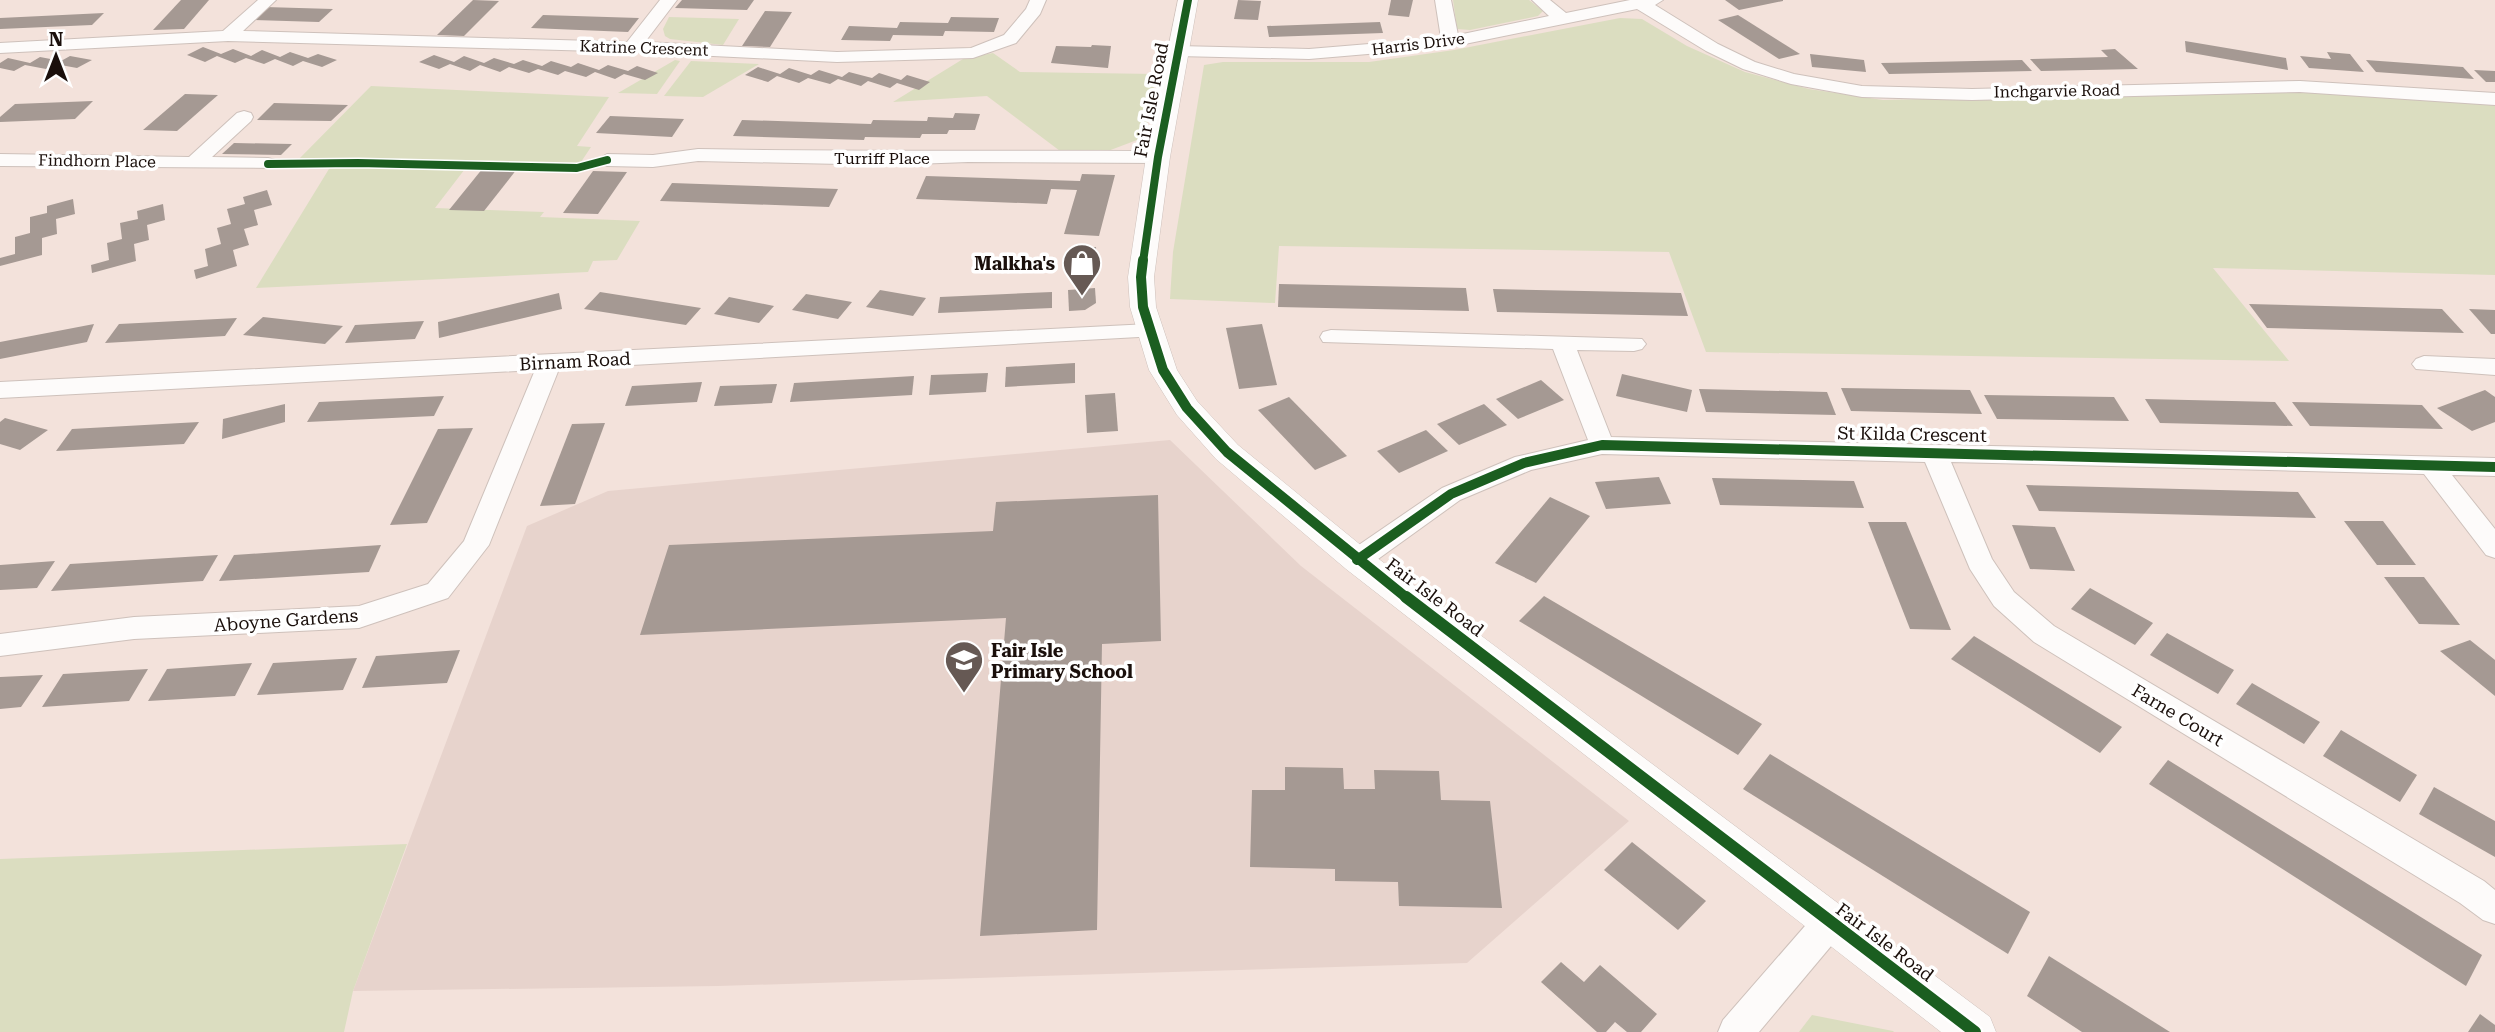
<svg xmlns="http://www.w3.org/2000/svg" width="2495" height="1032" viewBox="0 0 2495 1032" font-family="'Roboto Serif',serif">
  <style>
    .education { fill: #e7d3cc }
    .green { fill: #dbddc0 }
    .building { fill: #a59993 }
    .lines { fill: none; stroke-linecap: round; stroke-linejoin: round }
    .minor-casing { stroke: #cec1bb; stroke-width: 2 }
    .tertiary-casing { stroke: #cec1bb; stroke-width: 1 }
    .minor { fill: #fdfbfa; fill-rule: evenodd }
    .tertiary { fill: #fdfbfa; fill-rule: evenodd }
    .cycleway-far2-casing { stroke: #fff; stroke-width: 11 }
    .cycleway-far1-casing { stroke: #fff; stroke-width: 14 }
    .cycleway-casing { stroke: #fff; stroke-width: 17 }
    .cycleway-far2 { stroke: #1b5e20; stroke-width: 8 }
    .cycleway-far1 { stroke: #1b5e20; stroke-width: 10 }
    .cycleway { stroke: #1b5e20; stroke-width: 12 }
    .labels { text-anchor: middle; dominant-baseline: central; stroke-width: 7; stroke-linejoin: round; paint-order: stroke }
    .far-street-label { font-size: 16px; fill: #1a0f0b; stroke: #fff }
    .street-label { font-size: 18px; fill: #1a0f0b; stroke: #fff }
    .poi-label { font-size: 18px; font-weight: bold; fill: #1a0f0b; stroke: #fff; text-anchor: end }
  </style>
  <rect width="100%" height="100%" fill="#f3e2db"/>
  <polygon class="education" points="1170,440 1301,566 1629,821 1467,963 718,986 353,991 527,526 608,491"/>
  <g class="green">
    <polygon points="1453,0 1529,0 1543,11 1538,16 1470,30 1457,29"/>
    <polygon points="669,17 739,19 723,45 670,39 665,36 663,29"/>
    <polygon points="1620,18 1642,19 1687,46 1745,72 1809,89 1883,100 2290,90 2495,104 2495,275 2213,268 2289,361 1706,352 1669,252 1279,246 1275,303 1170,299 1173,252 1204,65 1223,62 1369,62 1454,50"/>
    <polygon points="993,53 1020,72 1156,74 1145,137 1100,154 1064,154 987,96 893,102 963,59"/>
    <polygon points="675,60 680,61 657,94 618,93"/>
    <polygon points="691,61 759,64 703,97 664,96"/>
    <polygon points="371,86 609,97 577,146 591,147 577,168 468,165 435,208 544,212 540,217 640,221 617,260 593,261 588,272 256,288 332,164 298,160"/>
    <polygon points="407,844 353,991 344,1032 0,1032 0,859"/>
    <polygon points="1812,1015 1893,1031 1894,1032 1799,1032"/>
  </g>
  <g class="building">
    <polygon points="181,0 209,0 184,29 153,30"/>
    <polygon points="473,0 499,1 464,36 437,35"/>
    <polygon points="682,0 754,0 747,10 675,8"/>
    <polygon points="1238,0 1261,1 1258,20 1234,19"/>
    <polygon points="1391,0 1413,0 1409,17 1388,15"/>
    <polygon points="1725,0 1783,0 1783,1 1739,10"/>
    <polygon points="265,7 333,9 319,22 250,20"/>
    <polygon points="765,11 792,12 770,47 742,46"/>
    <polygon points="104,13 92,25 0,29 0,18"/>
    <polygon points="543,15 639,18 628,32 531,28"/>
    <polygon points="1738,15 1800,54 1779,59 1718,20"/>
    <polygon points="951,17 999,18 994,32 945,31 943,36 893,35 890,41 841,40 849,26 897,28 900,22 948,23"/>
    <polygon points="1380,22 1383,33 1269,37 1267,26"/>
    <polygon points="2185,41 2286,58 2288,70 2186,52"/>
    <polygon points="1092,45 1111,46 1108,68 1051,63 1056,46 1091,47"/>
    <polygon points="203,47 221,54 233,49 251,56 262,50 280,57 290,52 308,58 318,54 337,60 322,67 303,61 293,66 275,59 264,64 246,58 235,63 217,56 205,62 187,55"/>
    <polygon points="2115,49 2138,69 2041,71 2030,59 2108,57 2101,50"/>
    <polygon points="2327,52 2350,54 2364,72 2309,68 2300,56 2331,59"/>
    <polygon points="1810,54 1864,60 1866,72 1812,67"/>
    <polygon points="434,55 454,62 464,56 484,63 494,58 514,64 523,60 542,66 551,61 571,67 578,63 599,70 608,65 628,71 637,66 658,73 645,80 624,74 615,79 595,72 586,77 565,71 558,75 538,69 529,73 509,67 500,72 480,65 470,71 450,64 439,69 419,62"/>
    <polygon points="70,56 92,60 77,68 55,64 46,69 25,65 14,71 0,68 0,63 8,58 30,63 40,57 61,61"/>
    <polygon points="2022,60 2032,71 1889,74 1881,63"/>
    <polygon points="2366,60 2463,67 2474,79 2376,72"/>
    <polygon points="758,67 780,74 789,68 811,75 819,70 842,77 849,72 872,78 879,73 901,80 907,75 930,82 919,90 897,83 890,88 868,81 861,86 838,79 830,84 808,78 799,83 777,76 768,82 745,75"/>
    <polygon points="2474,70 2495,71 2495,82 2486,82"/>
    <polygon points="185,94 218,95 177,131 143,130"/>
    <polygon points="93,101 75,119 0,122 0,117 15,104"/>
    <polygon points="274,103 348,105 331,121 257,120"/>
    <polygon points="955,113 980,114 975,130 949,130 947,134 922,134 920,138 865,137 864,140 733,136 742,120 871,124 873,120 927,121 928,117 953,118"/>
    <polygon points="610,116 684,119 672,137 596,133"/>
    <polygon points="234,143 292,144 281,155 222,154"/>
    <polygon points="483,168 517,169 484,211 449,210"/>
    <polygon points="593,171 627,172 598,214 563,213"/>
    <polygon points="1082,174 1115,175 1099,236 1064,234 1077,190 1051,189 1047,204 916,199 926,176 1080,181"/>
    <polygon points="672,183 838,189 829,207 660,201"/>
    <polygon points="267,190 272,205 254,210 258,225 244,229 249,245 233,250 237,266 196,279 194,270 208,266 205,249 221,244 217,228 231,224 227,209 245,204 243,197"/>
    <polygon points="73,199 75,214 56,219 57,234 42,238 42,255 0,266 0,258 15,254 15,237 30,233 30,217 47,213 47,206"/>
    <polygon points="163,204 165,220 147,225 149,240 134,244 136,261 92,273 91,265 109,260 107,243 122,239 120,223 138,219 137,211"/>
    <polygon points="1096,247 1097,276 1069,278 1069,249"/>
    <polygon points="1279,284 1466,288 1469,311 1278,307"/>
    <polygon points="1095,288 1096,303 1085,310 1069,311 1068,290"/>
    <polygon points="1493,289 1681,293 1688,316 1497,312"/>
    <polygon points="880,290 926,298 913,316 866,307"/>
    <polygon points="600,292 701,308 686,325 584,309"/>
    <polygon points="1052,292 1052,308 938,313 940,297"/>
    <polygon points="559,293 562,309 439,338 438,322"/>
    <polygon points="806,294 852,302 838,319 792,310"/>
    <polygon points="729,297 774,306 759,323 714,314"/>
    <polygon points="2249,304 2442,309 2464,333 2267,328"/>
    <polygon points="2469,309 2495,310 2495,334 2491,334"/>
    <polygon points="263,317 343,326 325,344 243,335"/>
    <polygon points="237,318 225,336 105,343 119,324"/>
    <polygon points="424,321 415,339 345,343 355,325"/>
    <polygon points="94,324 87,342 0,359 0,342"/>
    <polygon points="1262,324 1277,385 1239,389 1226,328"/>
    <polygon points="1075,363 1075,383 1005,387 1006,367"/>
    <polygon points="988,373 986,392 929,395 931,375"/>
    <polygon points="1622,374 1692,390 1687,412 1616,396"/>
    <polygon points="914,376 912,395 790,402 794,383"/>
    <polygon points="1541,380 1564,400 1518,419 1496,399"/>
    <polygon points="702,382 697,402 625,406 632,386"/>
    <polygon points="777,384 772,403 714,406 720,386"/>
    <polygon points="1841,388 1970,390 1982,414 1851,411"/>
    <polygon points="1699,389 1827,392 1836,415 1706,412"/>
    <polygon points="2485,390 2495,397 2495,422 2472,431 2437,408"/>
    <polygon points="1115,393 1118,431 1087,433 1085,395"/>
    <polygon points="1984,395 2114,397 2129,421 1997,419"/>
    <polygon points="444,396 434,416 307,422 319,402"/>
    <polygon points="1289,397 1347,456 1315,470 1258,410"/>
    <polygon points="2145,399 2275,402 2293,426 2160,423"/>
    <polygon points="2292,402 2422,405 2443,429 2310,426"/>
    <polygon points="285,404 285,422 222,439 223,419"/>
    <polygon points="1484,404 1507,425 1459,445 1437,424"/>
    <polygon points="5,418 48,430 20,450 0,444 0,422"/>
    <polygon points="199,422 184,444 56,451 72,429"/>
    <polygon points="605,423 575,504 540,506 572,424"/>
    <polygon points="473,428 427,523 390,525 438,429"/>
    <polygon points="1426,430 1448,451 1399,473 1377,451"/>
    <polygon points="1659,477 1671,504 1606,509 1595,482"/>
    <polygon points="1712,478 1854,481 1864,508 1720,505"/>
    <polygon points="2026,485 2298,492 2316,518 2039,511"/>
    <polygon points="1158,495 1161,641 1102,644 1097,930 980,936 1006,618 640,635 669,545 993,531 996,502"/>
    <polygon points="1550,497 1590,516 1536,583 1495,563"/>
    <polygon points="2344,521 2383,521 2416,565 2377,565"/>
    <polygon points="1868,522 1906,522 1951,630 1910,629"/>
    <polygon points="2012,525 2055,527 2075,571 2030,569"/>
    <polygon points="381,545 369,572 219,581 234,555"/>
    <polygon points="218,555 203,581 51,591 70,564"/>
    <polygon points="55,561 37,588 0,590 0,565"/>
    <polygon points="2384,577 2424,577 2460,625 2419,624"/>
    <polygon points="2090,588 2153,623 2135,645 2071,609"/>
    <polygon points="1544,596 1762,724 1738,755 1519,621"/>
    <polygon points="2167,633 2234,670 2218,694 2150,655"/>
    <polygon points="1974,636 2122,727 2100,753 1951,659"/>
    <polygon points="2470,640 2495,660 2495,696 2440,651"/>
    <polygon points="460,650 447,683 362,688 376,656"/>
    <polygon points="357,658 343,690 257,695 273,663"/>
    <polygon points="252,663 235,696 148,701 167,669"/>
    <polygon points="148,669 129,701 42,707 63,674"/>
    <polygon points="43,675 21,707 0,709 0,677"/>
    <polygon points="2252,683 2320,722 2304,744 2236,704"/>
    <polygon points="2341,730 2417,775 2400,802 2323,756"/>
    <polygon points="1770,754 2030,912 2008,954 1743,789"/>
    <polygon points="2168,760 2482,955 2466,986 2149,784"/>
    <polygon points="1285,767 1343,768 1344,789 1375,789 1374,770 1439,771 1441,800 1490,801 1502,908 1399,906 1398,882 1335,881 1335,869 1250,867 1252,790 1285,790"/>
    <polygon points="2434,787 2495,821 2495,857 2419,814"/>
    <polygon points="1632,842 1706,901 1678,930 1604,870"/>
    <polygon points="2049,956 2170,1032 2082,1032 2027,996"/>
    <polygon points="1561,962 1584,982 1600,965 1657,1014 1641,1032 1627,1032 1615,1022 1606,1032 1597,1032 1541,982"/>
    <polygon points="2480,1014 2495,1025 2495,1032 2468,1032"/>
  </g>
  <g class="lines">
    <g class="minor-casing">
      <g id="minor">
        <polygon points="258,0 276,0 243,31 627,42 660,0 677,0 645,42 837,52 971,48 1004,35 1026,9 1030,0 1046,0 1040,14 1016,43 973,58 837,62 632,52 228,41 0,53 0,43 223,31"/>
        <polygon points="1435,0 1451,0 1458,35 1549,16 1532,0 1550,0 1566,13 1630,0 1663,0 1655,5 1718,44 1755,62 1794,74 1862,86 1972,89 2300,81 2495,93 2495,105 2300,92 1972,100 1862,97 1791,84 1743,69 1706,51 1637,9 1450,47 1309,59 1178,56 1169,51 1178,46 1309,49 1441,38"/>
        <polygon points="244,111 251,113 253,117 251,121 212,157 268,158 275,160 278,164 275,168 0,166 0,154 189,157 237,113"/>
        <path d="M698 149C851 152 1005 150 1158 151L1168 157 1158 163 968 162 887 165 698 161 653 167 607 166 597 160 607 154 653 155Z"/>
        <polygon points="1149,324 1157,326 1160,331 1157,336 559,369 489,545 448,598 359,628 134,639 0,656 0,634 134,617 359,606 428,584 464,541 535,370 0,398 0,382"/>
        <polygon points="1331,330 1642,339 1646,344 1642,349 1634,351 1577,350 1611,437 2495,458 2495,476 2452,475 2495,529 2495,558 2486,555 2424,474 1951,462 1992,559 2014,592 2054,626 2484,881 2495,890 2495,924 2483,920 2460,903 2034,642 1994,606 1970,569 1925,462 1602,454 1531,470 1460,500 1367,567 1357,570 1347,567 1343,560 1347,553 1442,488 1515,457 1588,440 1553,349 1323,342 1320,337 1323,332"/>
        <polygon points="2424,356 2495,359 2495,375 2416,369 2412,364 2416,359"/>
        <polygon points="1830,906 1842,911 1847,922 1842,933 1759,1032 1718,1032 1723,1020 1818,911"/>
      </g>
    </g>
    <g class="tertiary-casing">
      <polygon id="tertiary" points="1178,0 1198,0 1170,157 1154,277 1156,307 1177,370 1197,401 1238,445 1368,551 1990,1017 1996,1032 1941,1032 1346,569 1216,459 1177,415 1149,370 1130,307 1128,277 1146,157"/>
    </g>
    <use href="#minor" class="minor"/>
    <use href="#tertiary" class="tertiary"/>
    <g class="cycleway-far2-casing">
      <g id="cycleway-far2">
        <polyline points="268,164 358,163 577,168 607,160"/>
        <polyline points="1143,262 1158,157 1188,0"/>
      </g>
    </g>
    <g class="cycleway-far1-casing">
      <g id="cycleway-far1">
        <polyline points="1143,260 1141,277 1143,307 1163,370 1187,408 1227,452 1408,599"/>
        <polyline points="1357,560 1451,494 1524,463 1602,445 2495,467"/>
      </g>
    </g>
    <g class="cycleway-casing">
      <polyline id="cycleway" points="1406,597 1975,1032"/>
    </g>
    <use href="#cycleway-far2" class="cycleway-far2"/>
    <use href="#cycleway-far1" class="cycleway-far1"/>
    <use href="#cycleway" class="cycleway"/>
  </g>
  <defs>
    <g id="shop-pin" transform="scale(2.0125)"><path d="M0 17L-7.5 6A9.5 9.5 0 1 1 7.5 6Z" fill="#665954" stroke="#fff"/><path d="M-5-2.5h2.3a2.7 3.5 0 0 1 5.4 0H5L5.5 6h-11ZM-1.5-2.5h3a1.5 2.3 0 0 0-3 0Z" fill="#fff"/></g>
    <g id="school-pin" transform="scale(2.0125)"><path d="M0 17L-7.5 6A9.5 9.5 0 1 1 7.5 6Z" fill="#665954" stroke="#fff"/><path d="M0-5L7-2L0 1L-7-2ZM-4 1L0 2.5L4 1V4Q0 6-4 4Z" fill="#fff"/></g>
  </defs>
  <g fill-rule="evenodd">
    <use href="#shop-pin" x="1082" y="263"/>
    <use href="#school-pin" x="964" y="660"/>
  </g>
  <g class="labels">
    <g class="far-street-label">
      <text transform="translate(1418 44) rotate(-7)">Harris Drive</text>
      <text transform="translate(644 48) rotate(2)">Katrine Crescent</text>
      <text transform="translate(2057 91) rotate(-1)">Inchgarvie Road</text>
      <text x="882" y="158">Turriff Place</text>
      <text transform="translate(97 161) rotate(1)">Findhorn Place</text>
    </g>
    <g class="street-label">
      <text transform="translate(1151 100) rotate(-79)">Fair Isle Road</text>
      <text transform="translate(575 361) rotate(-3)">Birnam Road</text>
      <text transform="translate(1912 434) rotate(1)">St Kilda Crescent</text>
      <text transform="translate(1435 597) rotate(37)">Fair Isle Road</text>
      <text transform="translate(286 620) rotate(-4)">Aboyne Gardens</text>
      <text transform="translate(2178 715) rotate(31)">Farne Court</text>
      <text transform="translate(1885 942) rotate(37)">Fair Isle Road</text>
    </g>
    <g class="poi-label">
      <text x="1055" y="263">Malkha's</text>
      <text x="991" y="650" text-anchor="start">Fair Isle<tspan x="991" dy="21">Primary School</tspan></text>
    </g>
  </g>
  <g transform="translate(56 56)" stroke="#ffffff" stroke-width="5" paint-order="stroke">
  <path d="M0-5L12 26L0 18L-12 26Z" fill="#1a0f0b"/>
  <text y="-10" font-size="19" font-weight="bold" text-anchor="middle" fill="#1a0f0b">N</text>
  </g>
</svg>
